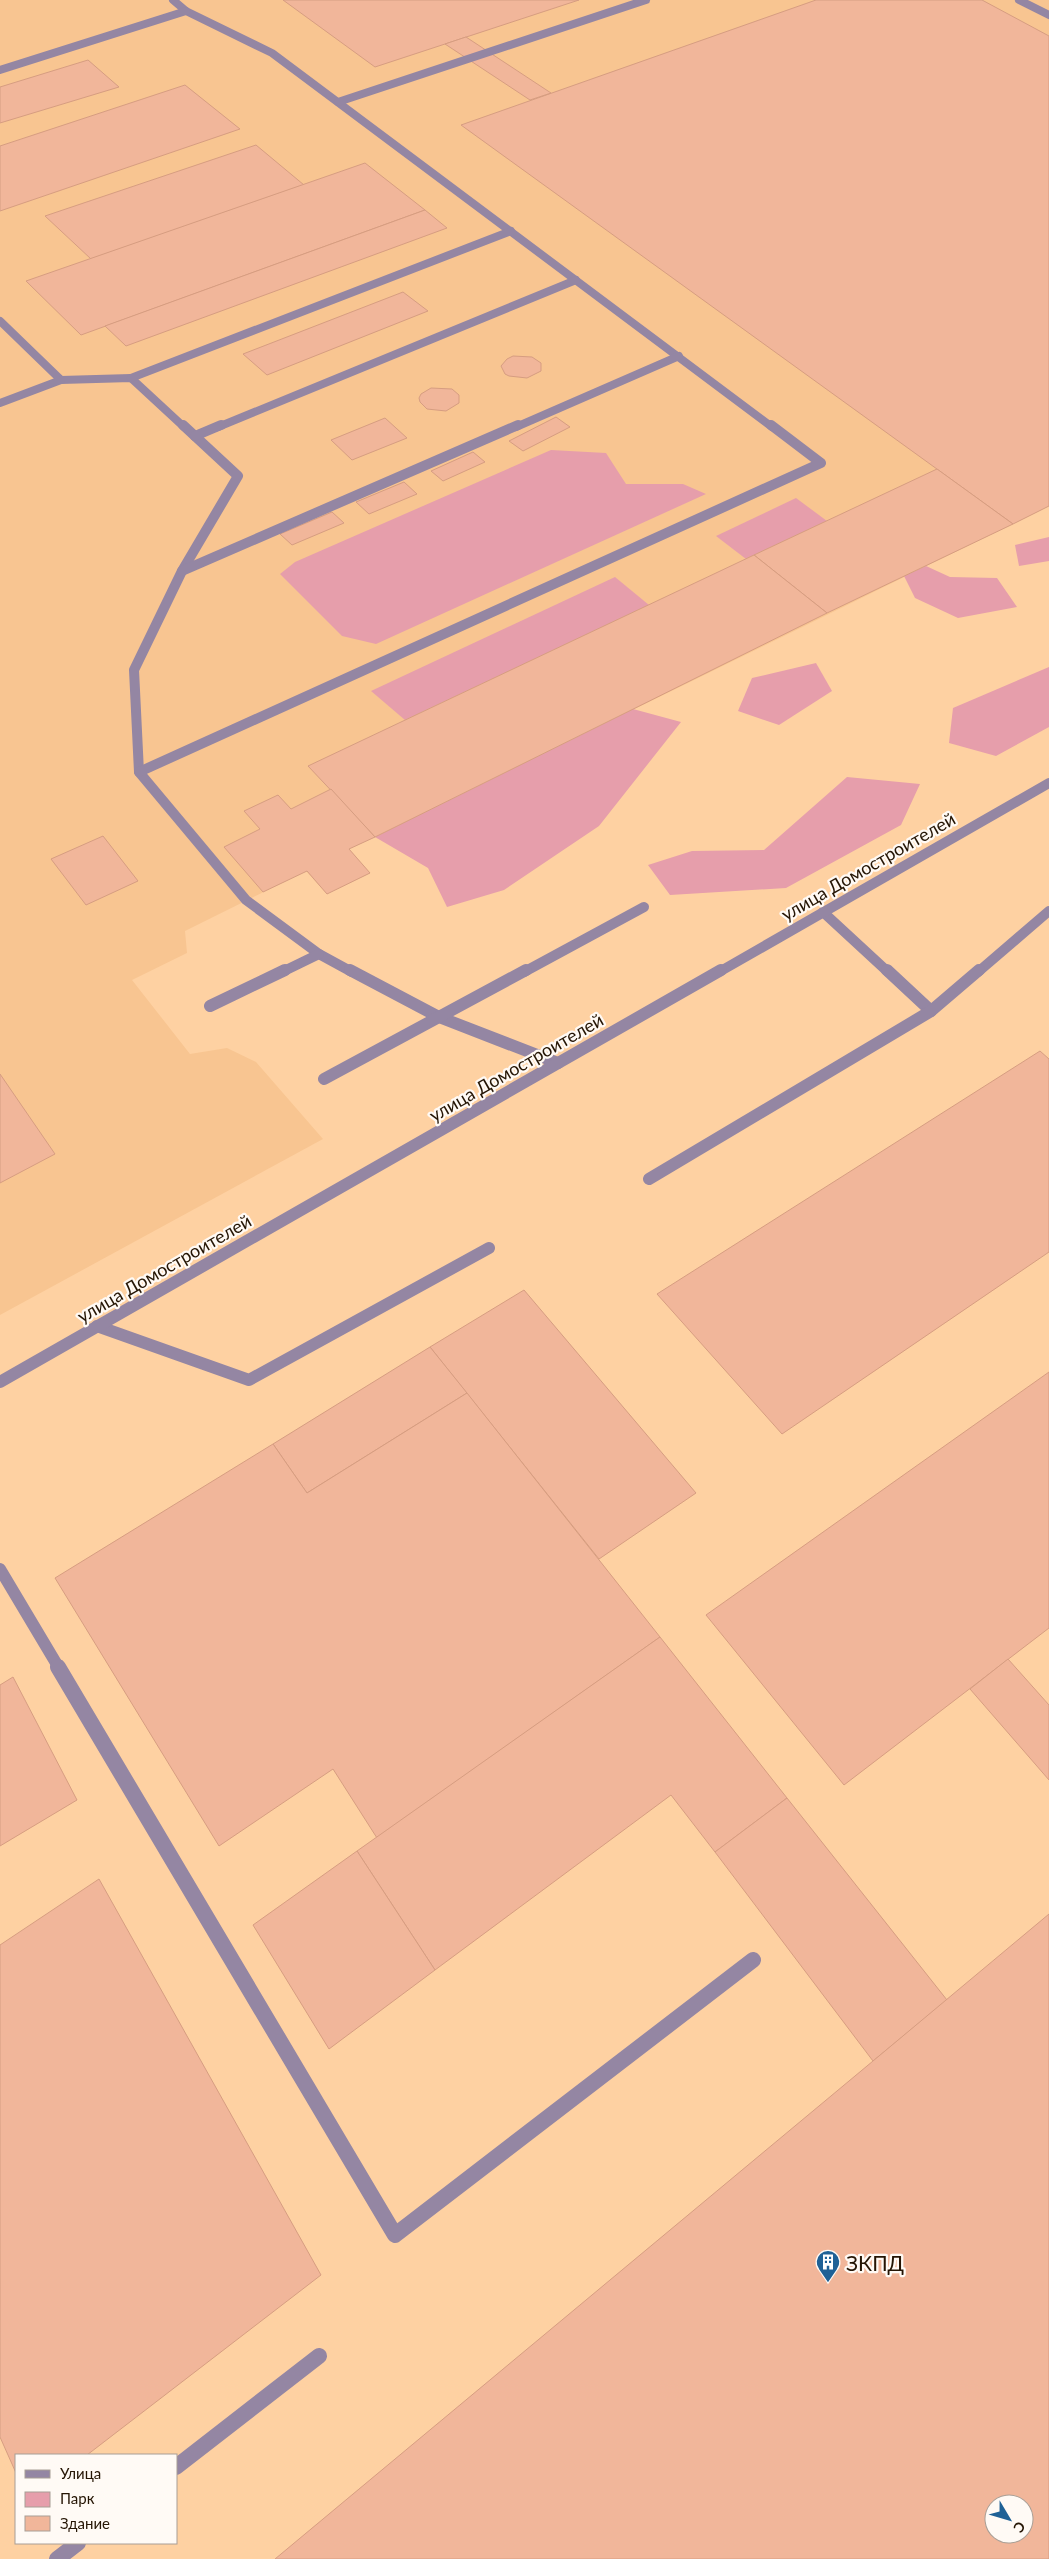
<svg xmlns="http://www.w3.org/2000/svg" width="1049" height="2559" viewBox="0 0 1049 2559" font-family="Lato,sans-serif">
  <style>
    .built { fill: #f8c591 }
    .green { fill: #e69eab }
    .building { fill: #f1b69a; stroke: #d69d81; fill-rule: evenodd }
    .lines { fill: none; stroke-linecap: round; stroke-linejoin: round }
    .service-far3 { stroke: #9486a3; stroke-width: 8 }
    .service-far2 { stroke: #9486a3; stroke-width: 10 }
    .service-far1 { stroke: #9486a3; stroke-width: 12 }
    .service { stroke: #9486a3; stroke-width: 16 }
    .minor-far1 { stroke: #9486a3; stroke-width: 10 }
    .minor { stroke: #9486a3; stroke-width: 12 }
    .labels { text-anchor: middle; dominant-baseline: central; stroke-width: 4.5; stroke-linejoin: round; paint-order: stroke }
    .street-label { font-size: 18px; fill: #251504; stroke: #fffaf5 }
    .near-poi-label { font-size: 21px; fill: #251504; stroke: #fffaf5; text-anchor: start }
  </style>
  <rect width="100%" height="100%" fill="#fed1a2"/>
  <polygon class="built" points="0,0 1049,0 1049,506 349,849 370,873 327,894 306,871 185,931 187,953 132,980 190,1054 227,1048 256,1062 323,1139 0,1315"/>
  <g class="green">
    <polygon points="551,450 606,453 626,484 683,484 706,494 376,644 342,636 280,574 295,562"/>
    <polygon points="796,498 827,521 746,559 716,536"/>
    <polygon points="1049,537 1049,561 1019,566 1015,545"/>
    <polygon points="926,566 950,577 997,578 1017,607 958,618 915,598 904,576"/>
    <polygon points="615,577 649,605 405,720 371,691"/>
    <polygon points="816,663 832,691 779,725 738,711 752,678"/>
    <polygon points="1049,667 1049,727 996,756 949,743 953,708"/>
    <polygon points="633,709 681,722 599,826 504,890 447,907 428,868 375,837"/>
    <polygon points="847,777 920,784 901,825 786,888 670,895 648,865 692,851 764,850"/>
  </g>
  <g class="building">
    <polygon points="283,0 579,0 375,67"/>
    <polygon points="816,0 982,0 1049,36 1049,506 1013,524 461,125"/>
    <polygon points="466,37 551,93 530,100 445,44"/>
    <polygon points="88,60 119,87 0,123 0,87"/>
    <polygon points="185,85 240,129 0,211 0,146"/>
    <polygon points="256,145 304,185 91,259 45,216"/>
    <polygon points="365,163 425,210 81,335 26,281"/>
    <polygon points="425,210 447,228 126,346 105,326"/>
    <polygon points="403,292 428,311 267,375 243,354"/>
    <polygon points="513,356 532,357 541,363 541,371 527,378 509,376 505,374 501,366 507,359"/>
    <polygon points="431,388 452,389 459,395 459,403 446,411 427,409 420,402 419,398 421,394"/>
    <polygon points="556,417 570,427 523,451 509,441"/>
    <polygon points="385,418 407,438 352,460 331,440"/>
    <polygon points="473,452 485,462 443,481 431,471"/>
    <polygon points="937,469 1013,524 827,613 754,555"/>
    <polygon points="404,482 417,494 369,514 356,502"/>
    <polygon points="332,512 344,523 292,545 280,534"/>
    <polygon points="754,555 827,613 375,837 308,766"/>
    <polygon points="331,789 375,837 349,849 370,873 327,894 307,871 263,892 224,847 260,829 244,811 278,795 291,809"/>
    <polygon points="103,836 138,881 86,905 51,859"/>
    <polygon points="1040,1051 1049,1059 1049,1252 782,1434 657,1294"/>
    <polygon points="0,1074 55,1154 0,1183"/>
    <polygon points="524,1290 696,1493 599,1559 430,1347"/>
    <polygon points="430,1347 467,1393 307,1493 273,1444"/>
    <polygon points="1049,1372 1049,1628 844,1785 706,1615"/>
    <polygon points="467,1393 660,1637 377,1838 333,1769 219,1846 55,1578 273,1444 307,1493"/>
    <polygon points="660,1637 787,1798 715,1852 671,1795 435,1970 357,1851"/>
    <polygon points="1008,1659 1049,1705 1049,1780 970,1689"/>
    <polygon points="13,1677 77,1800 0,1846 0,1685"/>
    <polygon points="787,1798 947,2000 873,2061 715,1852"/>
    <polygon points="357,1851 435,1970 329,2049 253,1925"/>
    <polygon points="99,1879 321,2275 87,2455 16,2455 16,2473 0,2437 0,1945"/>
    <path d="M1049 1914V2559H275L873 2061ZM994 2504H1024V2534H994Z"/>
  </g>
  <g class="lines">
    <g class="service-far3">
      <polyline points="173,0 186,11 272,53 772,427"/>
      <polyline points="1019,0 1049,15"/>
      <polyline points="0,70 186,11"/>
      <polyline points="338,102 646,0"/>
      <polyline points="0,321 61,380 131,378 184,427"/>
      <polyline points="131,378 511,231"/>
      <polyline points="0,403 61,380"/>
      <polyline points="218,427 576,280"/>
      <polyline points="516,427 679,356"/>
    </g>
    <g class="service-far2">
      <polyline points="183,425 238,476 182,571 134,670 139,772 246,900 319,954 352,972"/>
      <polyline points="195,436 221,425"/>
      <polyline points="182,571 518,425"/>
      <polyline points="139,772 821,463 771,425"/>
      <polyline points="823,912 888,972"/>
      <polyline points="282,972 319,954"/>
      <polyline points="524,972 644,907"/>
      <polyline points="978,972 1049,911"/>
    </g>
    <g class="service-far1">
      <polyline points="350,970 439,1017 558,1063"/>
      <polyline points="887,970 931,1011"/>
      <polyline points="210,1006 285,970"/>
      <polyline points="324,1079 526,970"/>
      <polyline points="649,1179 931,1011 979,970"/>
      <polyline points="97,1326 249,1380 489,1248"/>
      <polyline points="0,1569 59,1668"/>
    </g>
    <g class="service">
      <polyline points="58,1667 395,2235 753,1960"/>
      <polyline points="176,2467 319,2356"/>
      <polyline points="57,2559 78,2543"/>
    </g>
    <polyline class="minor-far1" points="719,972 1049,783"/>
    <polyline class="minor" points="0,1382 721,970"/>
  </g>
  <defs>
    <g id="building-pin" transform="scale(1.25)"><path d="M0 17L-7.5 6A9.5 9.5 0 1 1 7.5 6Z" fill="#1f6196" stroke="#fffaf5"/><path d="M-4-6H4V6H1V3H-1V6H-4ZM-2.5-4.3h1.7v1.8h-1.7ZM.8-4.3h1.7v1.8H.8ZM-2.5-1h1.7V.8h-1.7ZM.8-1h1.7V.8H.8Z" fill="#fff"/></g>
  </defs>
  <g fill-rule="evenodd">
    <use href="#building-pin" x="828" y="2262"/>
  </g>
  <g class="labels">
    <g class="street-label">
      <text transform="translate(868 866) rotate(-30)">улица Домостроителей</text>
      <text transform="translate(516 1067) rotate(-30)">улица Домостроителей</text>
      <text transform="translate(164 1268) rotate(-30)">улица Домостроителей</text>
    </g>
    <g class="near-poi-label">
      <text x="846" y="2262">ЗКПД</text>
    </g>
  </g>
  <rect x="15" y="2454" width="162" height="90" fill="#fffaf5" stroke="#a89e95"/>
  <rect x="25" y="2470" width="25" height="8" fill="#9486a3" stroke="#a89e95"/>
  <text x="60" y="2479" font-size="15" fill="#251504">Улица</text>
  <rect x="25" y="2492" width="25" height="15" fill="#e69eab" stroke="#a89e95"/>
  <text x="60" y="2504" font-size="15" fill="#251504">Парк</text>
  <rect x="25" y="2516" width="25" height="15" fill="#f1b69a" stroke="#a89e95"/>
  <text x="60" y="2529" font-size="15" fill="#251504">Здание</text>
  <g transform="translate(1009 2519) rotate(128)"><circle r="24" fill="#fffaf5" stroke="#a89e95"/>
  <path d="M0-4L9 19L0 12L-9 19Z" fill="#1f6196"/>
  <text y="-8" font-size="14" font-weight="bold" text-anchor="middle" fill="#251504">С</text>
  </g>
</svg>
